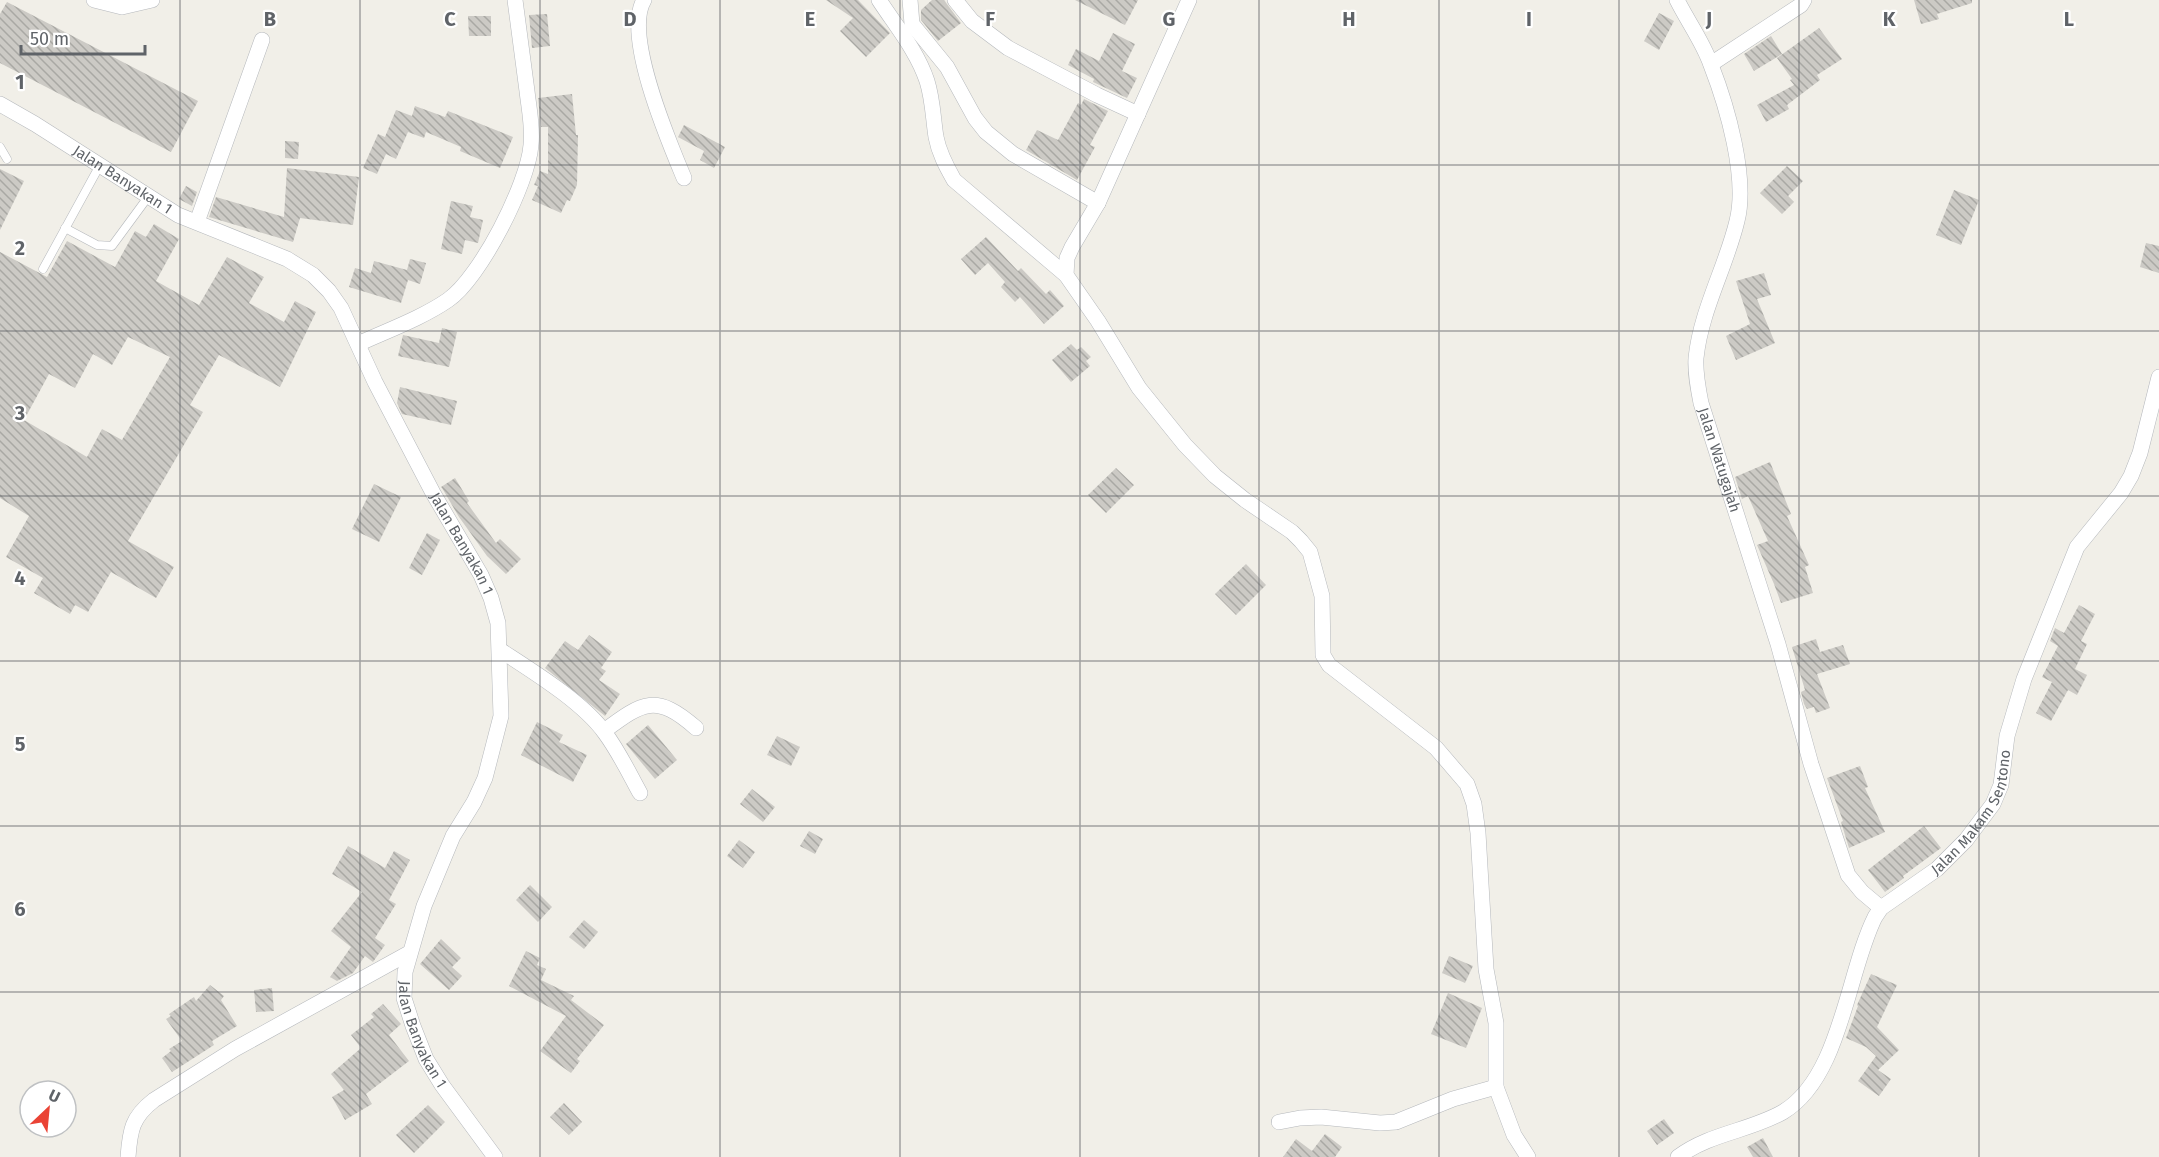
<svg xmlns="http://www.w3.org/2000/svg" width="2159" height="1157" viewBox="0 0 2159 1157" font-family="'Fira Sans',sans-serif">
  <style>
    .building { fill: url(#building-back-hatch); fill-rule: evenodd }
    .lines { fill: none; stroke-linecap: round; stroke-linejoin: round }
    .lane-casing { stroke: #b5b8bc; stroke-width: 9 }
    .street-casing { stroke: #b5b8bc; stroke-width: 16 }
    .lane { stroke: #fff; stroke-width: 8 }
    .street { stroke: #fff; stroke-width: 15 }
    .grid { fill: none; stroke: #5f6368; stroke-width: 1.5; stroke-opacity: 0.55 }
    .labels { text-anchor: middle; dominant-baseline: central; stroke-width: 4.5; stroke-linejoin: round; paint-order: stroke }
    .street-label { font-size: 15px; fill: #5f6368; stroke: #fff }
    .grid-label { font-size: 20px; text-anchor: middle; font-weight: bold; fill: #5f6368; stroke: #fff; stroke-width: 4.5; stroke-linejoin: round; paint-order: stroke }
  </style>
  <defs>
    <pattern id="building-back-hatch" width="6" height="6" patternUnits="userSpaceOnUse" patternTransform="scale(1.5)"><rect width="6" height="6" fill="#cccac5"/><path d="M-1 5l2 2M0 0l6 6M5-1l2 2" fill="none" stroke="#a9a8a4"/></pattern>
  </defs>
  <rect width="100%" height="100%" fill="#f1efe8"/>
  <g class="building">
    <polygon points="826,0 858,0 890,33 866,57 840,31 853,18"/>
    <polygon points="932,0 944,0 961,23 938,41 921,20 921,10"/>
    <polygon points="1075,0 1138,0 1125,25"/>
    <polygon points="1914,0 1972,0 1972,3 1937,14 1939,19 1921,24"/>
    <polygon points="7,2 198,101 171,152 0,63 0,14"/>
    <polygon points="1659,13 1674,21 1659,50 1644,41"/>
    <polygon points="547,14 550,46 532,48 529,15"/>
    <polygon points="468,16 491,16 491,36 469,36"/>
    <polygon points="1819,28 1842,59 1817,75 1820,80 1787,105 1789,109 1766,122 1757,105 1794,85 1790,80 1792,79 1777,58"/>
    <polygon points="1113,33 1135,44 1122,71 1137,78 1127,98 1093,82 1094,79 1068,65 1076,49 1099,61"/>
    <polygon points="1771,36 1782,54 1754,71 1744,54"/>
    <polygon points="572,94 576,135 578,135 577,185 570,201 567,200 561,213 532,200 538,186 534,185 540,171 548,174 548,127 541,127 538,98"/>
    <polygon points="1084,99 1108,111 1090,145 1095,147 1077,180 1026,150 1037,130 1058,140 1078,103 1081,105"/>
    <polygon points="415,106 445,117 448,111 513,137 500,168 460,151 461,147 426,132 424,138 408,132 396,159 386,154 377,174 363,168 378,134 385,137 396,110 412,116"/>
    <polygon points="684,125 725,147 714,168 700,160 704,151 678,137"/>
    <polygon points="285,141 299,142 298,159 285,158"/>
    <polygon points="1787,166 1803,181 1788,196 1794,202 1782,214 1760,193"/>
    <polygon points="287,168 359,177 353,225 300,218 293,242 209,217 216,197 284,217"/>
    <polygon points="0,169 24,181 0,230"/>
    <polygon points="186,186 197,192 192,206 179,199"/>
    <polygon points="1954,190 1979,200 1961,245 1936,235"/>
    <polygon points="451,201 473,206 470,217 483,220 478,243 465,240 462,254 441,249"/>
    <path d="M154 224 179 239 156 281 199 305 227 257 264 277 249 303 284 322 295 301 316 312 280 387 219 355 190 405 203 412 128 541 174 567 156 598 111 572 88 612 75 605 70 614 34 593 43 578 6 557 29 516 0 498V252L47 277 67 241 115 267 135 231 146 237ZM128 337 170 357 122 440 102 429 87 457 24 420 49 374 75 388 93 354 112 365Z"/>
    <polygon points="986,237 1018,271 1021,268 1046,294 1050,290 1064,306 1044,324 1020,297 1015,302 1001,287 1005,282 988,263 975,275 961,259"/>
    <polygon points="2146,243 2159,246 2159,273 2140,267"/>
    <polygon points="410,259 426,263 420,284 408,280 401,303 349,287 355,268 371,273 374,261 407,270"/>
    <polygon points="1764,273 1771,295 1757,299 1775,343 1736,360 1726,336 1750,324 1736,281"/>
    <polygon points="442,328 457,332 449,367 398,356 403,335 439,343"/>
    <polygon points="1071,344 1077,350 1081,347 1091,357 1086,361 1090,366 1071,382 1052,360"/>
    <polygon points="400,387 457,401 451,425 402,414 397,403"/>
    <polygon points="1770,462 1791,514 1787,516 1809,565 1805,567 1813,593 1781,603 1774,584 1757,545 1768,541 1748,496 1742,499 1735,477"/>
    <polygon points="1116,468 1134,485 1106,513 1088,495"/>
    <polygon points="455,478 469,501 467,503 496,543 500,539 521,559 506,574 487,556 459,517 442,488 441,487"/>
    <polygon points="374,484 401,497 379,542 352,529"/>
    <polygon points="427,533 440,540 422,575 409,568"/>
    <polygon points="1246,564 1266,585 1236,615 1215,594"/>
    <polygon points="2079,605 2095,614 2081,641 2087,644 2075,669 2087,675 2077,695 2068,690 2051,721 2036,713 2052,682 2042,677 2058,646 2050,641 2055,628 2064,633"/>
    <polygon points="589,635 612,652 601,668 606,671 599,680 620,694 605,716 545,668 565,641 578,650"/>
    <polygon points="1816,639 1820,652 1843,645 1850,664 1817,674 1830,708 1816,713 1814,707 1807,709 1804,704 1801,692 1805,690 1792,647"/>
    <polygon points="537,722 563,735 559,742 587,755 573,782 521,755"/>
    <polygon points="648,725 677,760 655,779 626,744"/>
    <polygon points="777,736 800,747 791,766 767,755"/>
    <polygon points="1860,766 1868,787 1865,788 1885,832 1849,848 1841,822 1843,821 1827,778"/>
    <polygon points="752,789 775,807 763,822 740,804"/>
    <polygon points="1924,826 1941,848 1903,876 1904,878 1885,892 1868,870"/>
    <polygon points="809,831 823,839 815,854 800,846"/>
    <polygon points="739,840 755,852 743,868 727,856"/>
    <polygon points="348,846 385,868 394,851 410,860 389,900 396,904 375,938 385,945 373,962 365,956 353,973 337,981 330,977 351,947 331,931 362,892 332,874"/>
    <polygon points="530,885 552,907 538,922 516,900"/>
    <polygon points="584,920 598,932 584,949 569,937"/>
    <polygon points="441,939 461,958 452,967 462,976 449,990 420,964"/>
    <polygon points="526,951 540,958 537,965 546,969 541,980 574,996 571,1000 604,1025 577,1059 580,1061 571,1073 540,1051 566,1016 509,986"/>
    <polygon points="1449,956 1473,966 1465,983 1442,973"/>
    <polygon points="1871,974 1897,985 1877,1027 1899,1050 1878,1070 1891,1079 1879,1096 1858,1081 1876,1056 1866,1047 1846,1038 1858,1006 1857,1005"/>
    <polygon points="210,985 224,996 221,1000 237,1026 212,1041 214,1045 172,1072 162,1058 171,1051 169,1049 182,1041 166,1019 171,1016 169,1014 194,997 196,1001"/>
    <polygon points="272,988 274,1011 256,1012 254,990"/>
    <polygon points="1448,993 1482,1008 1466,1048 1431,1034"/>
    <polygon points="383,1004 401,1024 389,1035 409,1061 366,1094 372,1104 345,1120 332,1097 344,1090 331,1074 361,1048 351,1035 374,1017 371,1014"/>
    <polygon points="564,1103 582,1122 569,1135 550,1117"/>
    <polygon points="428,1105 445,1122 414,1153 396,1135"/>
    <polygon points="1664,1119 1674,1133 1657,1145 1647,1131"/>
    <polygon points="1325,1134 1342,1147 1335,1157 1283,1157 1296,1139 1312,1151"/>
    <polygon points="1763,1138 1773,1157 1753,1157 1747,1147"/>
  </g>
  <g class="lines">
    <g class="lane-casing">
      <g id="lane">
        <polyline points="0,147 7,159"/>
        <polyline points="65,228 97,245 112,246 148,197"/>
        <polyline points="43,269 100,165"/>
      </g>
    </g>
    <g class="street-casing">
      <g id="street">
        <polyline points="94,0 122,7 152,0"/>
        <path d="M644 0C623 35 669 142 684 178"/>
        <path d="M879 0C896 26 917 51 927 81 933 100 933 118 936 137 939 153 946 166 954 180L1066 275"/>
        <polyline points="910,0 912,24 947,67 975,118 986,132 1013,154 1098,203"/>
        <polyline points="955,0 972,21 1008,48 1097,95 1138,114"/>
        <polyline points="1189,0 1098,203 1072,247 1067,258 1066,275 1098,321 1139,388 1185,445 1215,476 1245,500 1292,532 1301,541 1310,552 1322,596 1323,655 1329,665 1436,748 1467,784 1474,804 1478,833 1486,969 1496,1023 1496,1087 1514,1135 1528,1157"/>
        <path id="s1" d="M1677 0C1688 22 1703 42 1711 65 1727 106 1748 178 1737 221 1726 267 1701 310 1696 358 1695 373 1698 388 1701 403L1778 644 1811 764 1848 875 1862 892 1881 908"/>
        <polyline points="1711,64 1801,5 1804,0"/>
        <path id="s2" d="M0 104 35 124 178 215 287 259 313 275 329 291 341 308 375 382 433 493 481 575 491 598 498 623 501 716 485 778 474 802 453 836 424 906 405 972 404 998 413 1026 426 1059 442 1085 495 1157"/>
        <polyline points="197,222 262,40"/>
        <path d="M358 344C386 331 422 318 448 300 480 278 528 184 531 145 533 127 529 109 527 91 523 60 519 30 515 0"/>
        <path d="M500 650C532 671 583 702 605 733 619 752 629 773 640 793"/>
        <path d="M604 731C643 702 656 693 696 728"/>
        <polyline points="1279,1122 1300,1118 1321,1117 1380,1123 1396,1122 1453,1099 1496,1087"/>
        <path d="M128 1157C130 1130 132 1117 154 1100L235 1049 409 953"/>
        <path id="s3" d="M1678 1157C1710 1133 1750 1131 1783 1112 1841 1077 1847 973 1875 917L1881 908 1937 869 1966 840 1993 804 2001 785 2007 736 2024 679 2077 547 2121 493 2131 476 2140 453 2159 377"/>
      </g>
    </g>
    <use href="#lane" class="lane"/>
    <use href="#street" class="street"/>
  </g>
  <path class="grid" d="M180 0V1157M360 0V1157M540 0V1157M720 0V1157M900 0V1157M1080 0V1157M1259 0V1157M1439 0V1157M1619 0V1157M1799 0V1157M1979 0V1157M0 165H2159M0 331H2159M0 496H2159M0 661H2159M0 826H2159M0 992H2159"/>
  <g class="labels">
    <g class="street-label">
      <text stroke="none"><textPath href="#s2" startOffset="144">Jalan Banyakan 1</textPath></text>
      <text stroke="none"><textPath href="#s1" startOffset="482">Jalan Watugajah</textPath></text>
      <text stroke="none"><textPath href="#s2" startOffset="666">Jalan Banyakan 1</textPath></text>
      <text stroke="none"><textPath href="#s3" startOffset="482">Jalan Makam Sentono</textPath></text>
      <text stroke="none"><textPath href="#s2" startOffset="1188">Jalan Banyakan 1</textPath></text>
    </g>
  </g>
  <g class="grid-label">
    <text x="270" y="26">B</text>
    <text x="450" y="26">C</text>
    <text x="630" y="26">D</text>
    <text x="810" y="26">E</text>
    <text x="990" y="26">F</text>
    <text x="1169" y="26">G</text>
    <text x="1349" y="26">H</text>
    <text x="1529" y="26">I</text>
    <text x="1709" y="26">J</text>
    <text x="1889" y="26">K</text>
    <text x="2069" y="26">L</text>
    <text x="20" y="89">1</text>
    <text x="20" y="255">2</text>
    <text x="20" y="420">3</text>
    <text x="20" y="585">4</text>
    <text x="20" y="751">5</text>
    <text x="20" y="916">6</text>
  </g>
  <g transform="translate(48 1109) rotate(26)"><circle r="28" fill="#ffffff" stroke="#bfc1c3" stroke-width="1.5"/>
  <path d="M0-4.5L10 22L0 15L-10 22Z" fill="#ea4335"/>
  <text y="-9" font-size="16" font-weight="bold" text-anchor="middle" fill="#5f6368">U</text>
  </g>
  <path d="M21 45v9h124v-9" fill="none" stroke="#5f6368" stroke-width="3"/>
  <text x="30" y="45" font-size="18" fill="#5f6368" stroke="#ffffff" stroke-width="4.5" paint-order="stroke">50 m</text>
</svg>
